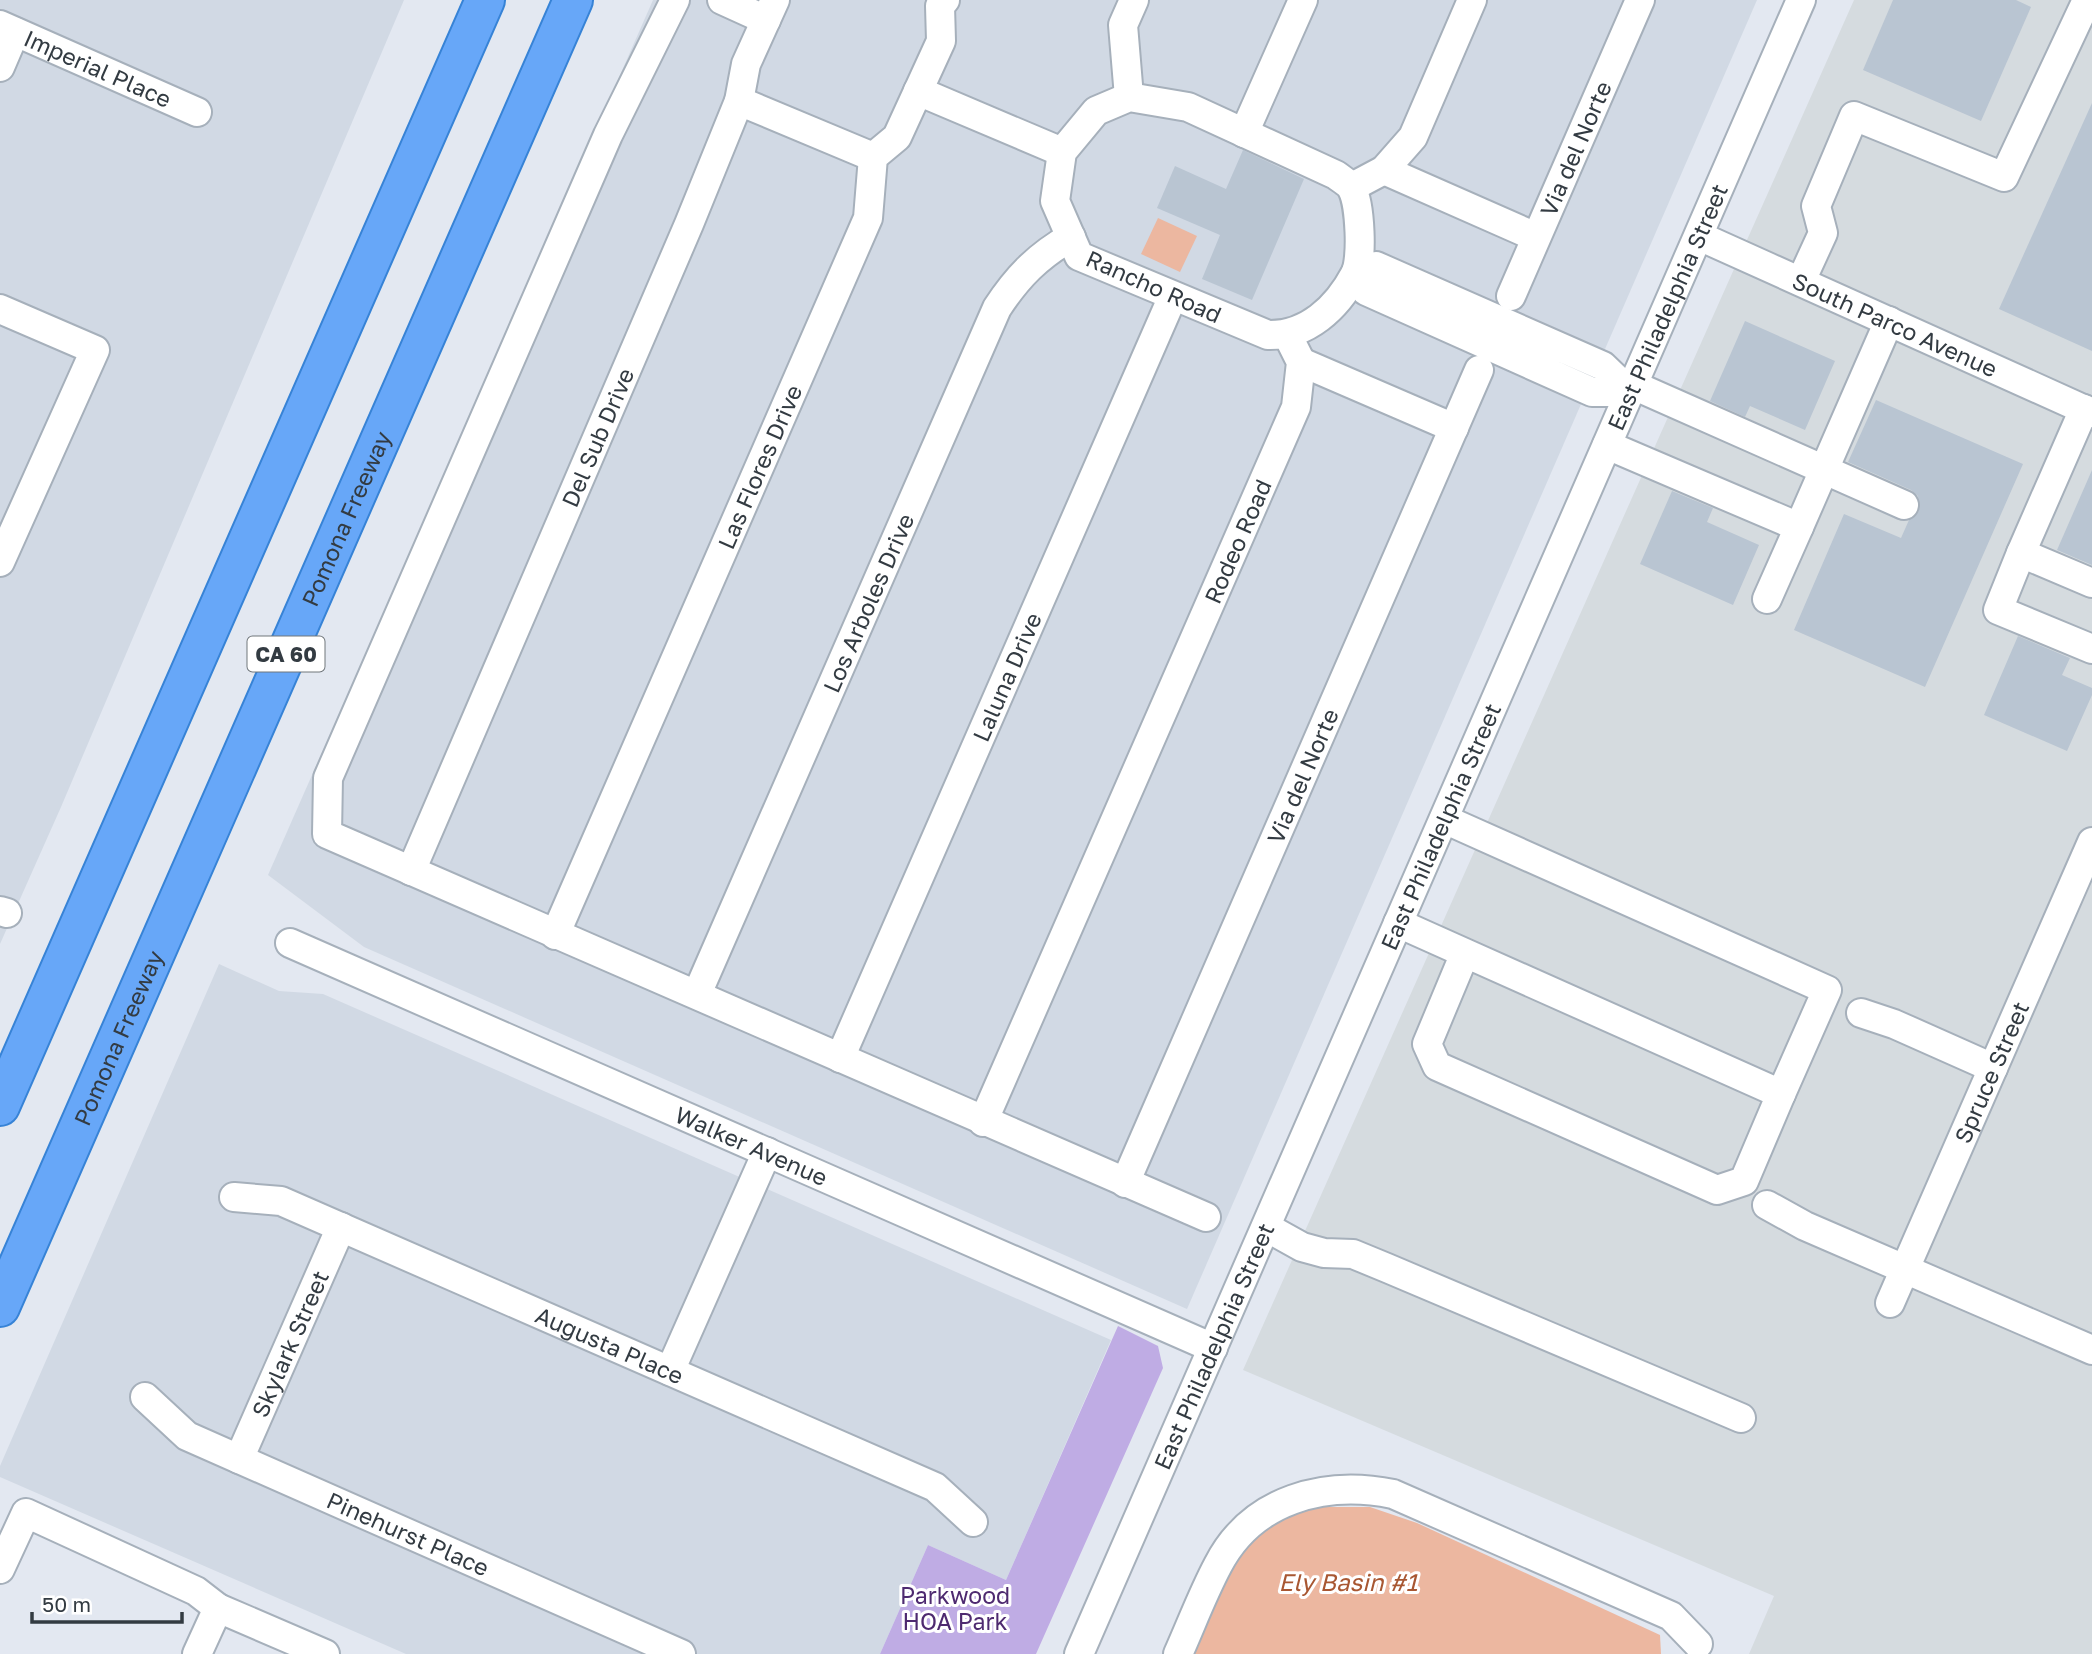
<svg xmlns="http://www.w3.org/2000/svg" width="2092" height="1654" viewBox="0 0 2092 1654" font-family="'Golos Text',sans-serif">
  <style>
    .residential { fill: #d1d9e4 }
    .industrial { fill: #d5dbdf }
    .green { fill: #bface4 }
    .water { fill: #ecb7a0 }
    .building { fill: #b9c5d2 }
    .lines { fill: none; stroke-linecap: round; stroke-linejoin: round }
    .minor-casing { stroke: #a6b0bb; stroke-width: 32 }
    .highway-casing { stroke: #3783d6; stroke-width: 42 }
    .minor { stroke: #fff; stroke-width: 28 }
    .highway { stroke: #67a7f8; stroke-width: 38 }
    .labels { text-anchor: middle; dominant-baseline: central; stroke-width: 6; stroke-linejoin: round; paint-order: stroke }
    .shield { fill: #fff; stroke: #70767b; stroke-width: 2 }
    .shield-label { font-size: 21px; font-weight: bold; fill: #333b42 }
    .street-label { font-size: 23px; fill: #333b42; stroke: #fff }
    .park-label { font-size: 23px; fill: #4e2a70; stroke: #fff }
    .water-label { font-size: 24px; font-style: italic; fill: #a85732; stroke: #fff }
  </style>
  <rect width="100%" height="100%" fill="#e3e8f1"/>
  <g class="residential">
    <polygon points="0,0 404,0 61,807 0,944"/>
    <polygon points="653,0 1757,0 1187,1309 364,947 268,875"/>
    <polygon points="219,964 279,991 323,994 1111,1340 1006,1580 928,1545 880,1654 406,1654 0,1477 0,1466"/>
  </g>
  <polygon class="industrial" points="1854,0 2092,0 2092,1654 1749,1654 1774,1596 1243,1370"/>
  <polygon class="green" points="1118,1326 1158,1346 1163,1368 1036,1654 880,1654 928,1545 1006,1580"/>
  <g class="water">
    <polygon points="1158,218 1197,236 1180,272 1141,254"/>
    <polygon points="1318,1507 1370,1507 1417,1523 1660,1635 1661,1654 1193,1654 1233,1566 1265,1525"/>
  </g>
  <g class="building">
    <polygon points="1893,0 2016,0 2031,7 1981,121 1863,70"/>
    <polygon points="2092,103 2092,351 1999,309"/>
    <polygon points="1243,150 1304,179 1252,300 1202,279 1220,235 1157,208 1175,166 1226,189"/>
    <polygon points="1745,321 1835,361 1805,430 1750,406 1745,417 1710,401"/>
    <polygon points="1876,400 2023,464 1925,687 1794,630 1844,514 1901,538 1909,520 1919,511 1918,496 1911,490 1848,462"/>
    <polygon points="2092,470 2092,565 2057,550"/>
    <polygon points="1672,491 1713,508 1707,522 1759,545 1733,605 1640,564"/>
    <polygon points="2018,636 2070,658 2062,675 2092,688 2092,695 2067,751 1984,715"/>
  </g>
  <g class="lines">
    <g class="minor-casing">
      <g id="minor">
        <polyline points="675,0 608,135 328,778 327,834 1206,1217"/>
        <polyline points="722,0 766,20"/>
        <path id="s1" d="M0 25 197 112"/>
        <polyline points="0,67 15,32"/>
        <polyline points="918,91 1062,152"/>
        <path d="M1129 97 1188 107 1336 175C1341 179 1349 183 1352 189 1360 204 1363 259 1355 274 1337 308 1307 336 1268 335L1079 256 1055 201 1062 152 1096 111Z"/>
        <polyline points="1129,97 1123,25 1134,0"/>
        <polyline points="739,101 873,157"/>
        <polyline points="1244,133 1303,0"/>
        <polyline points="1384,170 1536,237"/>
        <polyline points="1352,187 1384,170 1413,137 1472,0"/>
        <path id="s2" d="M1699 236 2092 413"/>
        <polygon points="1376,266 1603,366 1630,392 1592,392 1366,291 1356,272"/>
        <polyline points="1801,281 1823,233 1816,206 1854,116 2004,177 2087,0"/>
        <path id="s3" d="M1511 296 1640 0"/>
        <polyline points="0,309 95,350 0,562"/>
        <polyline points="1301,362 1454,428"/>
        <polyline points="1633,385 1904,505"/>
        <polyline points="2084,409 2021,553 2092,583"/>
        <polyline points="1607,445 1799,527 1889,321"/>
        <polyline points="2021,553 1998,610 2092,649"/>
        <polyline points="1767,599 1799,527"/>
        <polyline points="1444,819 1827,990 1781,1094"/>
        <path id="s4" d="M411 871 689 224 739 101 746 64 775 0"/>
        <polyline points="0,911 7,913"/>
        <polyline points="1398,923 1465,953 1427,1044 1437,1066 1717,1190 1744,1181 1781,1094 1465,953"/>
        <path id="s5" d="M555 935 868 218 873 157 897 137 941 41 940 6 945 0"/>
        <path id="s6" d="M290 943 1213 1348"/>
        <path id="s7" d="M697 994 997 308C1018 276 1038 256 1071 237"/>
        <polyline points="1861,1013 1894,1024 1993,1068"/>
        <path id="s8" d="M840 1058 1173 296"/>
        <path id="s9" d="M983 1122 1296 407 1301 362 1288 336"/>
        <path id="s10" d="M1125 1183 1479 370"/>
        <path id="s11" d="M234 1197 281 1201 935 1487 973 1522"/>
        <polyline points="1767,1205 1805,1226 2092,1350"/>
        <polyline points="1266,1227 1302,1247 1324,1253 1353,1254 1387,1268 1741,1418"/>
        <path id="s12" d="M1890 1303 2092 842"/>
        <polyline points="670,1371 767,1152"/>
        <path id="s13" d="M145 1397 187 1436 681 1654"/>
        <path id="s14" d="M239 1459 341 1227"/>
        <polyline points="0,1569 26,1513 196,1591 218,1608"/>
        <polyline points="197,1654 218,1608 325,1654"/>
        <path id="s15" d="M1079 1654 1801 0"/>
        <path d="M1178 1654C1191 1625 1203 1593 1218 1565 1252 1499 1325 1480 1393 1494L1671 1616 1698 1644"/>
      </g>
    </g>
    <g class="highway-casing">
      <g id="highway">
        <polyline points="0,1106 485,0"/>
        <path id="s16" d="M0 1307 573 0"/>
      </g>
    </g>
    <use href="#minor" class="minor"/>
    <use href="#highway" class="highway"/>
  </g>
  <g class="labels">
    <rect class="shield" x="247.5" y="636.5" width="77" height="35" rx="5"/>
    <g class="shield-label">
      <text x="286" y="654">CA 60</text>
    </g>
    <g class="street-label">
      <text stroke="none"><textPath href="#s1" startOffset="107">Imperial Place</textPath></text>
      <text stroke="none"><textPath href="#s3" startOffset="161">Via del Norte</textPath></text>
      <text transform="translate(1154 286) rotate(24)">Rancho Road</text>
      <text stroke="none"><textPath href="#s15" startOffset="1470">East Philadelphia Street</textPath></text>
      <text stroke="none"><textPath href="#s2" startOffset="215">South Parco Avenue</textPath></text>
      <text stroke="none"><textPath href="#s4" startOffset="472">Del Sub Drive</textPath></text>
      <text stroke="none"><textPath href="#s5" startOffset="511">Las Flores Drive</textPath></text>
      <text stroke="none"><textPath href="#s16" startOffset="861">Pomona Freeway</textPath></text>
      <text stroke="none"><textPath href="#s9" startOffset="634">Rodeo Road</textPath></text>
      <text stroke="none"><textPath href="#s7" startOffset="427">Los Arboles Drive</textPath></text>
      <text stroke="none"><textPath href="#s8" startOffset="416">Laluna Drive</textPath></text>
      <text stroke="none"><textPath href="#s10" startOffset="444">Via del Norte</textPath></text>
      <text stroke="none"><textPath href="#s15" startOffset="903">East Philadelphia Street</textPath></text>
      <text stroke="none"><textPath href="#s16" startOffset="294">Pomona Freeway</textPath></text>
      <text stroke="none"><textPath href="#s12" startOffset="252">Spruce Street</textPath></text>
      <text stroke="none"><textPath href="#s6" startOffset="504">Walker Avenue</textPath></text>
      <text stroke="none"><textPath href="#s14" startOffset="126">Skylark Street</textPath></text>
      <text stroke="none"><textPath href="#s11" startOffset="406">Augusta Place</textPath></text>
      <text stroke="none"><textPath href="#s15" startOffset="336">East Philadelphia Street</textPath></text>
      <text stroke="none"><textPath href="#s13" startOffset="299">Pinehurst Place</textPath></text>
    </g>
    <g class="park-label">
      <text x="955" y="1595">Parkwood<tspan x="955" dy="26">HOA Park</tspan></text>
    </g>
    <g class="water-label">
      <text x="1348" y="1581">Ely Basin #1</text>
    </g>
  </g>
  <path d="M32 1612v10h150v-10" fill="none" stroke="#333b42" stroke-width="3.5"/>
  <text x="42" y="1612" font-size="21" fill="#333b42" stroke="#ffffff" stroke-width="5" paint-order="stroke">50 m</text>
</svg>
